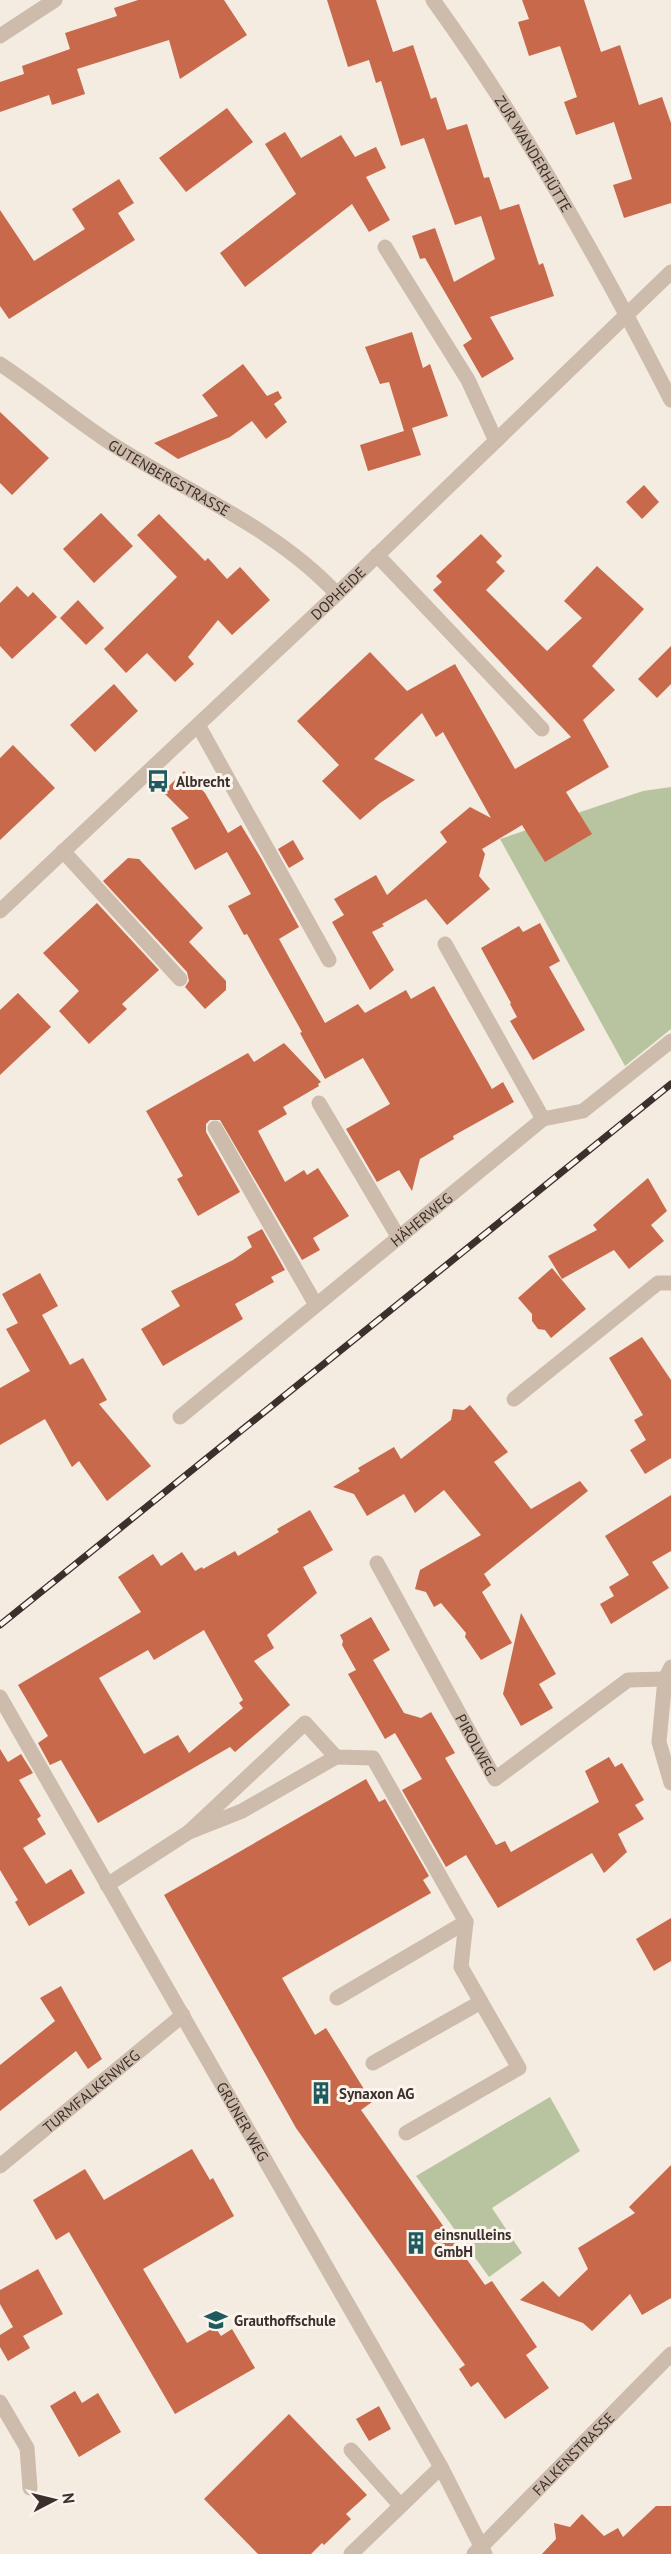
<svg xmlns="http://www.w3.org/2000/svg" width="671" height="2554" viewBox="0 0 671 2554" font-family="'PT Sans',sans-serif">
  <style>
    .green { fill: #b8c4a0 }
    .building { fill: #c8694b; fill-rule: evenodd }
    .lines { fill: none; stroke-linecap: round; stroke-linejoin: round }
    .minor { stroke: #cdbbac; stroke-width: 15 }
    .rail-casing { stroke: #3b302b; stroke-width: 7 }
    .rail { stroke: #fbf5ee; stroke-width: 4.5; stroke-dasharray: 14; stroke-linecap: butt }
    .labels { text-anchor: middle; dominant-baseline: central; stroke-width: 6; stroke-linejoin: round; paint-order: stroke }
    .street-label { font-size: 15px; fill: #3b302b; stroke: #fbf5ee }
    .poi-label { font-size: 15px; font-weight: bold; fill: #3b302b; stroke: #fbf5ee; text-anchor: start }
  </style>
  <rect width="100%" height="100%" fill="#f4ebe1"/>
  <g class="green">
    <polygon points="671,787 671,1029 625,1066 500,839 643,791"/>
    <polygon points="550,2097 580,2151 492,2208 522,2253 489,2277 416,2176"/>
  </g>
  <g class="building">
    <polygon points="138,0 224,0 247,35 180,79 169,40 77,69 85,94 52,105 49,95 0,112 0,82 24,74 22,66 70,49 65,33 117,16 114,8"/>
    <polygon points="327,0 376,0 393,52 413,45 431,99 436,97 447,130 467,124 484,178 489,177 500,210 519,204 539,265 543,263 554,296 490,317 514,359 482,378 463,345 472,339 425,258 420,259 412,236 435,228 454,282 495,259 481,216 455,225 424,138 401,146 381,81 376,83 369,60 348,67"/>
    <polygon points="522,0 584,0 601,52 620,45 639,105 662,97 671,123 671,203 624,218 613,185 632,179 614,122 576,135 564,102 577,97 560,46 529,56 518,22 529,19"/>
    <polygon points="227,108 253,142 186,192 159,158"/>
    <polygon points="285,132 301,158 341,135 355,157 376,147 386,168 366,177 390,220 369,232 352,204 245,287 220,253 296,194 265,144"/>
    <polygon points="119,179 134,203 118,213 135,240 9,319 0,306 0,210 34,261 85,229 72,209"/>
    <polygon points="412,332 423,368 430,364 448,416 412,428 421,455 368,471 360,445 404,431 389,382 380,384 365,347"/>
    <polygon points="243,364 267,396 278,391 282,398 274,404 287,422 266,439 252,421 230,437 178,459 154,443 218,416 202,395"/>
    <polygon points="0,412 49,458 12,495 0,483"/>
    <polygon points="644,485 659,502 642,519 626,502"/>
    <polygon points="101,513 133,546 94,583 63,549"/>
    <polygon points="159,514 205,561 208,558 227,579 240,567 270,600 232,635 218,620 188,657 194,664 175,682 147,653 126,673 104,649 177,577 137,535"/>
    <polygon points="481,534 502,556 496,562 505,571 486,590 547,651 582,618 564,601 597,566 644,609 592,666 615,690 583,720 609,767 566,792 592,834 545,862 522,825 482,849 485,854 479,876 490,889 447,925 426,899 382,924 384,926 372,932 394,970 370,990 332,922 344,915 334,899 376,875 387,895 447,842 440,832 470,807 491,818 443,732 436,737 422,713 374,759 415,780 380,803 360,820 322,781 339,765 297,721 370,652 407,691 455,664 515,769 571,737 433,590 442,582 436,576"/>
    <polygon points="17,586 28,597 33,592 57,617 12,659 0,646 0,603"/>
    <polygon points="78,600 104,628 86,645 60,618"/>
    <polygon points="671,646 671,684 657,698 638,679"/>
    <polygon points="114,684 138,711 95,752 70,725"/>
    <polygon points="13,745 55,788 0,840 0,758"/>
    <polygon points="184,771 205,793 228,833 241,825 261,858 299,927 279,939 325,1023 358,1004 365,1013 406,990 411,999 434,986 492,1089 503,1082 514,1102 453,1136 454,1139 420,1159 412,1191 399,1170 377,1182 346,1129 390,1104 363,1058 325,1079 300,1033 302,1032 247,934 244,935 228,906 251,894 227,852 195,870 171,828 189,818 163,792"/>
    <polygon points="293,840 304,859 289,868 278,849"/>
    <polygon points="128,858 139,859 203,928 189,942 226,981 226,990 205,1009 185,987 189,981 187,972 103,881"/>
    <polygon points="97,903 159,970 122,1004 127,1009 89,1044 59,1011 79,991 43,953"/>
    <polygon points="540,923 560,961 549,967 585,1030 533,1060 510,1021 517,1017 510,1004 511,1003 481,948 519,926 523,932"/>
    <polygon points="18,993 51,1027 0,1075 0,1010"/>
    <polygon points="284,1043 321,1082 318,1084 319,1086 283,1107 287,1114 258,1131 285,1182 304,1170 307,1175 318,1168 349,1216 313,1238 320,1250 302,1260 220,1120 210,1120 206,1124 206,1132 240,1192 198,1216 177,1179 183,1176 146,1111 248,1053 254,1062"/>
    <polygon points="648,1178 667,1211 651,1225 664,1241 629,1269 614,1250 562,1279 548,1256 597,1230 593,1225"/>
    <polygon points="262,1229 285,1270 271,1277 274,1282 235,1304 243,1319 163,1366 141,1329 180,1306 171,1291 233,1260 252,1247 247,1237"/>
    <polygon points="552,1268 586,1309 551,1338 545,1330 538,1329 532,1321 532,1314 518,1298"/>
    <polygon points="40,1273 58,1306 42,1315 70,1365 83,1358 107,1400 99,1404 151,1466 107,1501 79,1461 72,1467 45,1419 0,1445 0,1388 30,1371 6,1329 18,1323 2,1294"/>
    <polygon points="642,1337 671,1380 671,1458 645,1474 630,1450 646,1440 634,1420 643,1415 609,1358"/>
    <polygon points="470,1405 508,1452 494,1462 531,1509 580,1481 588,1491 484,1574 491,1585 482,1592 512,1643 481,1660 465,1637 466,1633 441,1603 434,1607 426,1592 415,1589 420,1570 481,1535 444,1490 415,1513 404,1494 367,1516 354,1494 333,1487 360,1471 358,1468 394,1447 401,1459 451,1420 453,1409 464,1410"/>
    <polygon points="671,1495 671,1551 652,1562 669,1588 611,1624 600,1604 614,1596 609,1587 629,1575 605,1536"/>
    <path d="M310 1510 333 1550 303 1567 317 1593 267 1635 274 1648 254 1661 290 1705 235 1752 230 1747 98 1823 61 1760 50 1765 38 1743 48 1736 18 1685 141 1612 118 1577 153 1554 161 1566 182 1552 195 1571 202 1567 203 1569 235 1551 238 1556 279 1532 277 1529ZM204 1630 243 1700 239 1703 243 1708 189 1753 178 1735 144 1754 99 1678 148 1650 154 1660Z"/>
    <polygon points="521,1613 556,1674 539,1684 553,1708 521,1726 503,1694"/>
    <polygon points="371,1617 390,1650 373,1660 404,1713 421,1718 431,1712 455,1753 445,1758 496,1845 505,1841 511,1852 599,1802 585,1771 609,1757 615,1767 622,1763 644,1800 635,1805 644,1819 618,1834 627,1852 604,1873 592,1853 498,1908 466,1855 446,1867 402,1790 422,1779 395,1733 385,1739 348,1674 356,1670 342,1645 343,1641 340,1635"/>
    <polygon points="0,1749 8,1762 21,1754 33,1773 19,1780 41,1816 37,1819 46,1834 23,1848 46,1884 71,1869 85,1893 29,1926 15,1902 18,1900 0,1870"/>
    <polygon points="366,1779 379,1802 385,1799 429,1876 423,1880 431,1893 282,1978 315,2035 326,2028 372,2102 361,2110 485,2285 492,2281 537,2347 526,2355 549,2388 505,2419 478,2382 471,2387 459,2369 465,2365 296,2128 164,1895"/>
    <polygon points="671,1918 671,1961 654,1971 636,1939"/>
    <polygon points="61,1986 102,2059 88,2069 76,2051 0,2111 0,2065 55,2021 40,1998"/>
    <polygon points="192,2149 210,2180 213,2178 234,2216 143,2269 187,2343 215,2327 221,2336 232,2329 255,2368 175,2414 69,2232 56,2240 33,2200 85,2169 104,2200"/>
    <polygon points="671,2165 671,2298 642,2315 630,2294 592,2331 583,2323 520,2300 543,2281 559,2297 588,2269 578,2248 635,2213 629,2207"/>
    <polygon points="38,2269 63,2314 23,2336 30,2348 8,2361 0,2347 0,2335 13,2327 0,2304 0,2290"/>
    <polygon points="75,2391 82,2403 98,2393 121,2432 79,2457 50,2406"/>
    <polygon points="379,2406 391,2429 369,2441 356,2419"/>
    <polygon points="289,2414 367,2495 346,2514 351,2519 324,2545 322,2543 311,2554 258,2554 204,2499"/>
    <polygon points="656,2506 671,2506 671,2554 542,2554 556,2539 554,2523 570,2527 582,2514 604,2536 618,2528 623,2537"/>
  </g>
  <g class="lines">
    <g class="minor">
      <path id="s1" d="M433 0C524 126 600 262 671 400"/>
      <polyline points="0,36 55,0"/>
      <polyline points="385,247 468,380 496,441"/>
      <path id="s2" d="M0 364C38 389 74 419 112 444 187 492 276 528 337 594"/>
      <polyline points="377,555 542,729"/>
      <polyline points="198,725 329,960"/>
      <polyline points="63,851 180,979"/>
      <path id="s3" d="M0 911 337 594 671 272"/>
      <polyline points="445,944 543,1119"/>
      <polyline points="319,1103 399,1238"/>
      <polyline points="215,1128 316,1305"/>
      <polyline points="514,1399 658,1283 671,1283"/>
      <path id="s4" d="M180 1417 543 1119 583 1111 671 1041"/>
      <path id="s5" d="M377 1563 495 1779 628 1680 665 1679"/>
      <polyline points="671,1667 665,1679 659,1742 671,1783"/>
      <path id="s6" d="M0 1697 441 2467 485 2554"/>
      <polyline points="189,1832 305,1723 336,1757 373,1758 466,1922"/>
      <polyline points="107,1885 189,1832 242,1811 336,1757"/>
      <polyline points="337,1998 466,1922 461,1967 481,2002 373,2063"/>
      <polyline points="406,2133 519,2068 481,2002"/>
      <path id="s7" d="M0 2166 183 2015"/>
      <polyline points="0,2402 27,2448 30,2488"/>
      <polyline points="351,2450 400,2505"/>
      <polyline points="351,2554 441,2467"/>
      <path id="s8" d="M474 2554 671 2354"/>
    </g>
    <g class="rail-casing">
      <polyline id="rail" points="0,1625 671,1084"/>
    </g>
    <use href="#rail" class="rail"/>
  </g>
  <defs>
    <g id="bus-bare" transform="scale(1.8)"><path d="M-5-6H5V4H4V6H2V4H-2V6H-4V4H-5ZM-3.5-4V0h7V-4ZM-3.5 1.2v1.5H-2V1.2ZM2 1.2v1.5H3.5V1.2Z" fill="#1f5a5e" stroke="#fbf5ee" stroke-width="2.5" paint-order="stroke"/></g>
    <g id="building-bare" transform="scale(1.8)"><path d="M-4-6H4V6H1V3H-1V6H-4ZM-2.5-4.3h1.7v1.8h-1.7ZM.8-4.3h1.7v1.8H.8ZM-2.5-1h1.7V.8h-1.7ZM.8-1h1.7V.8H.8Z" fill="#1f5a5e" stroke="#fbf5ee" stroke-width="2.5" paint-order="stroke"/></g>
    <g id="school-bare" transform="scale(1.8)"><path d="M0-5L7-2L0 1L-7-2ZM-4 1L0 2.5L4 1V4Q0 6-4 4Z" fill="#1f5a5e" stroke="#fbf5ee" stroke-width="2.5" paint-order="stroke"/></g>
  </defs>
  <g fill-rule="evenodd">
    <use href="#bus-bare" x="158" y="781"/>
    <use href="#building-bare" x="321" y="2093"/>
    <use href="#building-bare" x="416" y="2243"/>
    <use href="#school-bare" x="216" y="2320"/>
  </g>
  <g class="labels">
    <g class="street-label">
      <text stroke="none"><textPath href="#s1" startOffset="184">ZUR WANDERHÜTTE</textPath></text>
      <text stroke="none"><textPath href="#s2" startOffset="204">GUTENBERGSTRASSE</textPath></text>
      <text stroke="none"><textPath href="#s3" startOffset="464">DOPHEIDE</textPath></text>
      <text stroke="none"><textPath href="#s4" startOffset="312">HÄHERWEG</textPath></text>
      <text stroke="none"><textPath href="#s5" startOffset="207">PIROLWEG</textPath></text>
      <text stroke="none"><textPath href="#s7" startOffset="118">TURMFALKENWEG</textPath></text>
      <text stroke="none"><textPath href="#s6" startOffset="489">GRÜNER WEG</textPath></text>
      <text stroke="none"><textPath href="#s8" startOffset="141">FALKENSTRASSE</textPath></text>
    </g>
    <g class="poi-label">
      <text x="176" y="781">Albrecht</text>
      <text x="339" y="2093">Synaxon AG</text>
      <text x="434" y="2234">einsnulleins<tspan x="434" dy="17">GmbH</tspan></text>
      <text x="234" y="2320">Grauthoffschule</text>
    </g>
  </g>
  <g transform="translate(54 2500) rotate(83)" stroke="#fbf5ee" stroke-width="4.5" paint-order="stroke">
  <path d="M0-4.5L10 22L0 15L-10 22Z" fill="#3b302b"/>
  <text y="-9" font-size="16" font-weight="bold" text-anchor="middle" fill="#3b302b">N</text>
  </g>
</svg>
